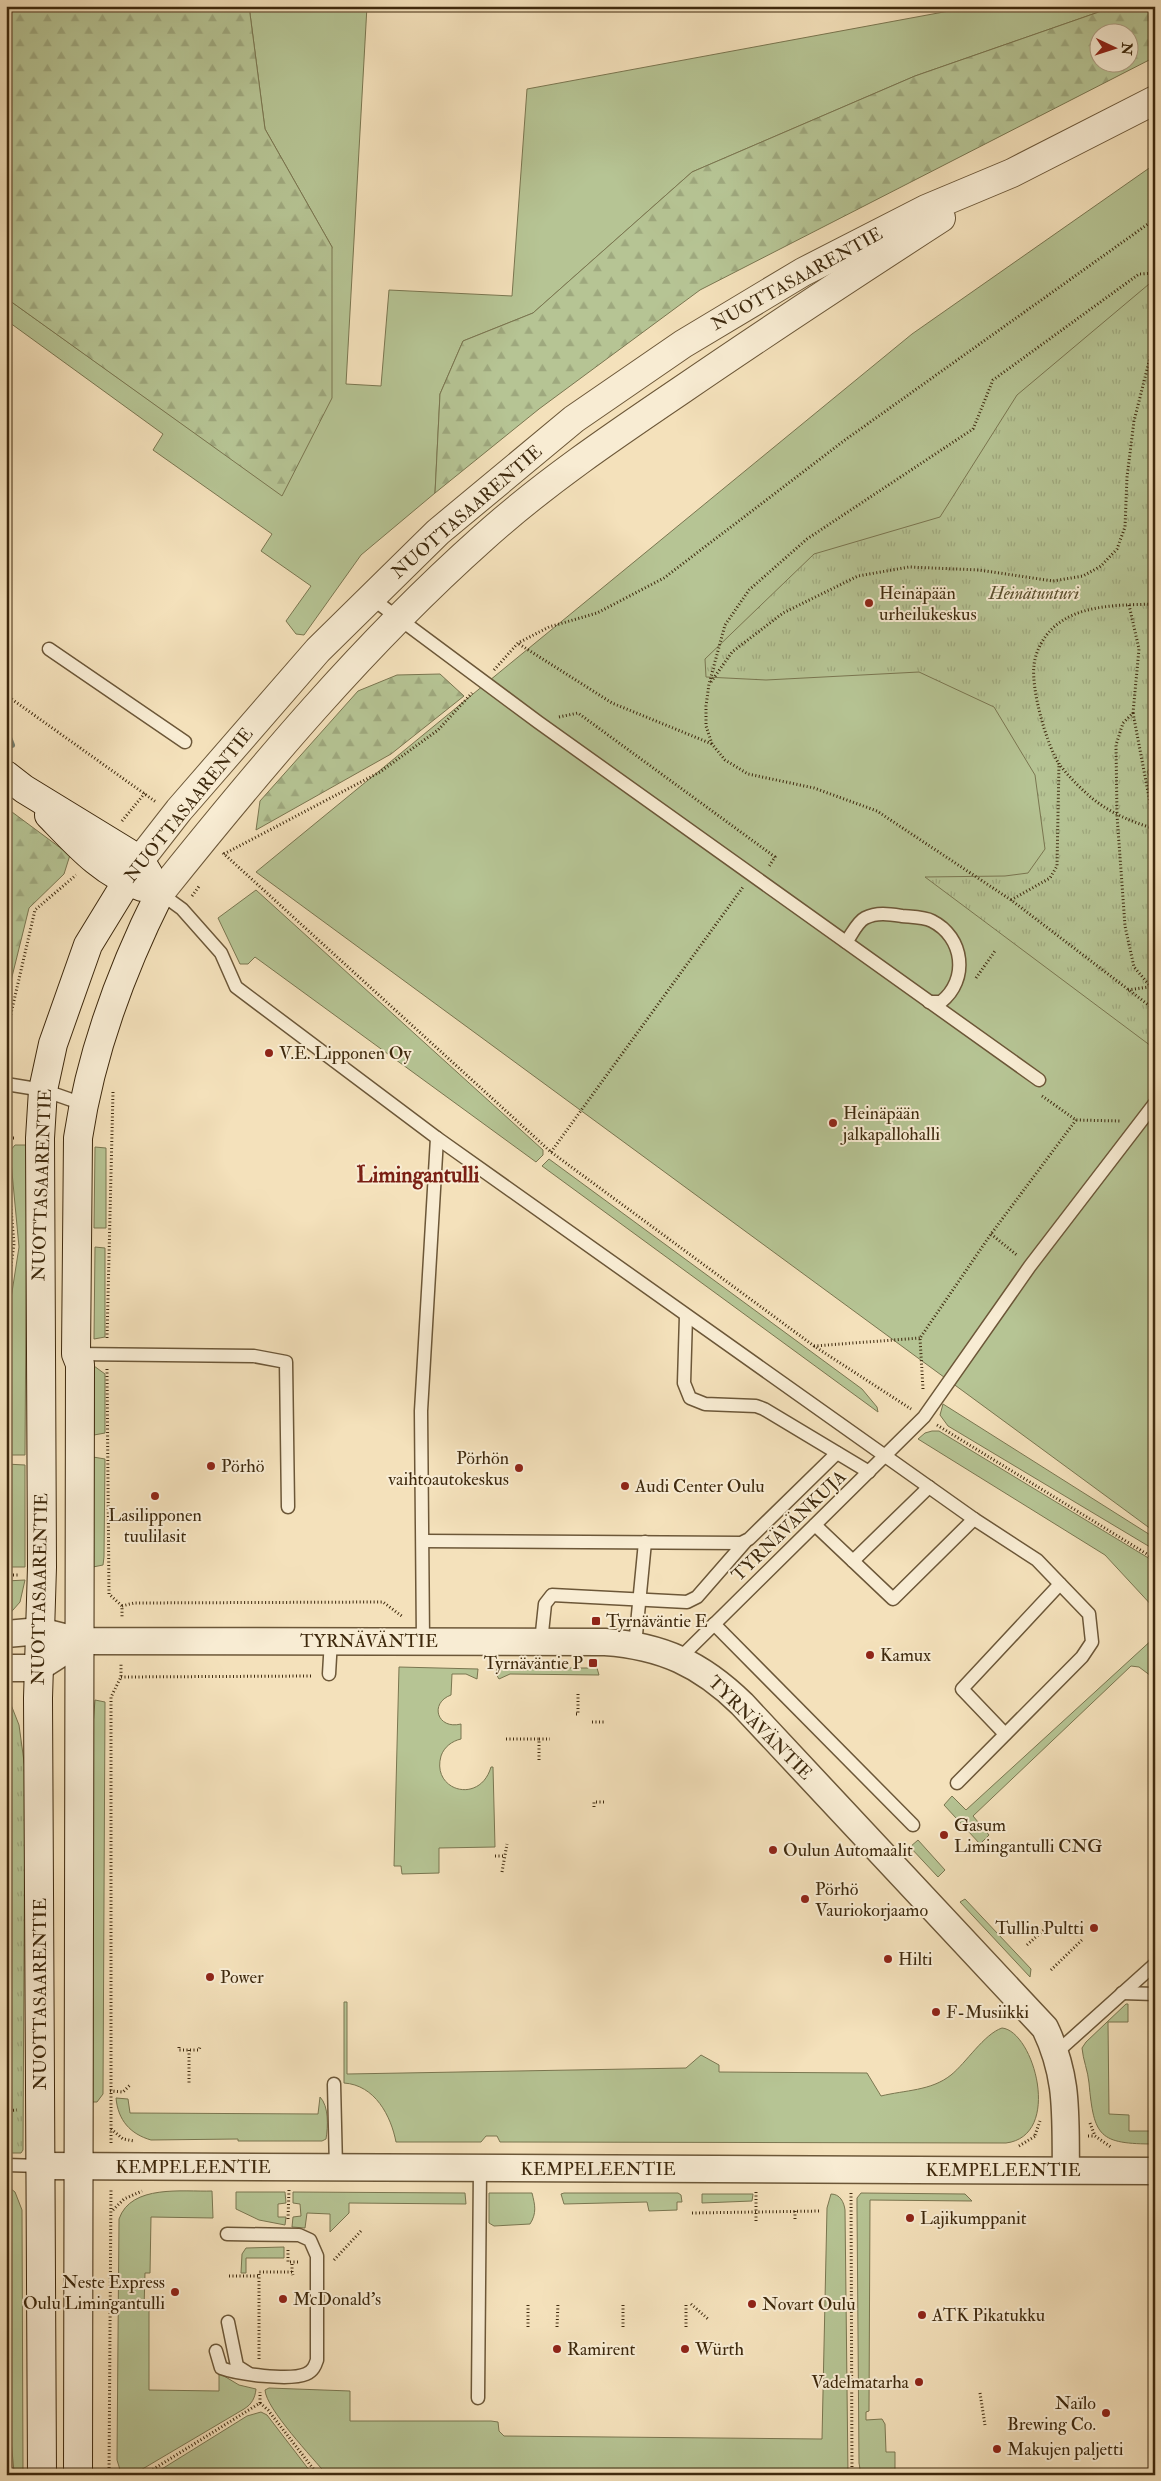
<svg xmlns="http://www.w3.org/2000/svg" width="1161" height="2481" viewBox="0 0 1161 2481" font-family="'IM FELL Double Pica',serif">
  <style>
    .grass { fill: #b6c494; stroke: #7a7650 }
    .forest { fill: url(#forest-firs); stroke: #7a7650; fill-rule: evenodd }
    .park { fill: url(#park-tufts); stroke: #7a7650 }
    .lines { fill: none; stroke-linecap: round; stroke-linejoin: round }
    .stream { stroke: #768171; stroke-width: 6 }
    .service-casing { stroke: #6c5738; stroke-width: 15 }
    .minor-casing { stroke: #6c5738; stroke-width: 29 }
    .tertiary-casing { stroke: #6c5738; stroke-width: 30 }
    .secondary-casing { stroke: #3e290d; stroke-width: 30 }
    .path { stroke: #3e290d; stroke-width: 3; stroke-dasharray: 1 2.5; stroke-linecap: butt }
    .service { stroke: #f8ecd3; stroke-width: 12 }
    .minor { stroke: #f8ecd3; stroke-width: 26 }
    .tertiary { stroke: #f8ecd3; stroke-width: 28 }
    .secondary { stroke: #f8ecd3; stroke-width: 28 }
    .poi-dot { fill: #8f2418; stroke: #f8ecd3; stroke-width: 2 }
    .labels { text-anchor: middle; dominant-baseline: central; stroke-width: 4; stroke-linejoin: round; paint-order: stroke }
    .street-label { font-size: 18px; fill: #3e290d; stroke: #f8ecd3 }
    .poi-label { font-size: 18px; fill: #3e290d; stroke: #f8ecd3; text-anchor: start }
    .park-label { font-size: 18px; font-style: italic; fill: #5c502f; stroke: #f8ecd3 }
    .district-label { font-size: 22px; font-weight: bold; fill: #7a1f14; stroke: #f8ecd3 }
  </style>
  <defs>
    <pattern id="forest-firs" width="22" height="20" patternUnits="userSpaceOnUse" patternTransform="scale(1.25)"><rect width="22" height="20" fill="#b6c494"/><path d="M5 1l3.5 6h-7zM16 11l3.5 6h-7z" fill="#9ea87e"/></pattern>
    <pattern id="park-tufts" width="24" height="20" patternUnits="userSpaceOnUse" patternTransform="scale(1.25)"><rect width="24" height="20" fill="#b6c494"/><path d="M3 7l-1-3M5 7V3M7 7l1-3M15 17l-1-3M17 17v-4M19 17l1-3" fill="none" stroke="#9ea87e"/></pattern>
  </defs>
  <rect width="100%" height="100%" fill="#f4e1bb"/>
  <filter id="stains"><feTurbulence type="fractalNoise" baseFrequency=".004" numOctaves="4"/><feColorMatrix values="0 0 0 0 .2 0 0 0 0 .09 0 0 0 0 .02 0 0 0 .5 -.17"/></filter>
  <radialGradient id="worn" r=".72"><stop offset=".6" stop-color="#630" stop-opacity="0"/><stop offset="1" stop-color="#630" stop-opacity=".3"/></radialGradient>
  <g class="grass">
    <polygon points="249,6 367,6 346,384 381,386 389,290 512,296 527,89 976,6 1116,6 915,76 692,172 533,313 463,341 440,394 435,493 361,555 304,635 296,634 286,621 311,586 261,551 272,534 153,450 163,434 6,320 6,298 282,495 332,247 265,129"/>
    <polygon points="1155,164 1155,1532 256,872 912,334"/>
    <polygon points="256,890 543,1150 543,1155 536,1162 255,957 248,964 240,964 218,918"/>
    <polygon points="15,1145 27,1145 25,1455 6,1455 6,1331 19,1247 10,1151"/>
    <polygon points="95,1147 106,1148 106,1228 94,1228"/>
    <polygon points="549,1159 862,1389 877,1407 878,1412 542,1166"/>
    <polygon points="95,1247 105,1248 105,1337 94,1339"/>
    <polygon points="94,1366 105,1374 105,1433 94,1435"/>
    <polygon points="943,1404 1155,1538 1155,1550 948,1426 940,1415"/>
    <polygon points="932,1431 939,1431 1155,1562 1155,1609 1105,1555 918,1439 925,1433"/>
    <polygon points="93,1457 105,1459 104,1557 103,1565 93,1567"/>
    <polygon points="6,1464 25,1465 25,1567 6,1567"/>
    <polygon points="25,1580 20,1602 6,1618 6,1581"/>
    <polygon points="1155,1637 1155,1679 1139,1667 1131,1666 973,1816 989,1835 980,1844 944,1805 952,1796 966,1810"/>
    <path d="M399 1667 478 1669 477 1679 466 1674H452L451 1695C429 1703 437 1730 461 1724V1739C452 1741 444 1747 441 1756 431 1791 480 1805 491 1767H493L495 1847 439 1848V1873L402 1874 401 1866H394Z"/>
    <polygon points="497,1668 597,1668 599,1675 510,1674 499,1679 496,1674"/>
    <polygon points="95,1700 105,1702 103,2094 97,2102 92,2102 92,1739"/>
    <polygon points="918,1840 945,1870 938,1877 910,1847"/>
    <polygon points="965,1899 1031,1969 1030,1977 960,1902"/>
    <path d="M344 2002H347V2074L686 2068 701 2055 719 2065V2072L867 2073 881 2096C905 2090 931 2091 951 2075 966 2063 984 2034 1002 2028 1034 2031 1063 2136 1006 2143L500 2142 497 2136H486L481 2142H396C391 2116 375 2085 344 2083Z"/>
    <path d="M1126 2004H1128V2022H1108L1109 2114 1129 2115V2131H1155V2144C1099 2144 1094 2137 1089 2083 1088 2071 1083 2060 1082 2048L1086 2042Z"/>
    <path d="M320 2097C329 2106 328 2127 326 2139L322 2141H238V2139L151 2140C130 2134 118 2120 116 2098L128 2099 130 2113 318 2114Z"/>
    <polygon points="6,2185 15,2192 22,2210 23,2472 14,2472 6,2387"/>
    <path d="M212 2191 213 2218 151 2217 150 2273H145L144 2309 149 2310V2390L219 2391V2373L239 2385 256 2389C255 2398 252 2404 244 2409L134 2474 121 2473 117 2460 119 2219C131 2184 183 2192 212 2191Z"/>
    <polygon points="236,2192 285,2192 286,2203 278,2204 278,2217 286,2217 285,2225 259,2220 236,2209"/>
    <polygon points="293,2192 465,2193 466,2204 349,2203 349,2213 330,2232 330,2214 307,2213 305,2228 292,2227 293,2217 301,2216 300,2204 293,2203"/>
    <path d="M489 2193H532C535 2205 537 2213 530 2224L494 2226 489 2223Z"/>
    <polygon points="564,2193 678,2193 681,2195 682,2202 677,2202 677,2210 649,2211 647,2202 564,2204 561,2194"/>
    <polygon points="861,2193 965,2194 972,2201 870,2200 869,2411 866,2412 866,2420 882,2419 885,2424 886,2452 895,2452 895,2472 982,2472 981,2475 861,2475 859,2463 857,2207 857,2198"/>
    <polygon points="702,2194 753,2194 752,2201 702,2203"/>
    <path d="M831 2194C840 2194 844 2202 845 2210L848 2475H327C313 2458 266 2409 265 2390L269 2388 350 2391V2421H491L498 2422 499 2431 504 2436 822 2439 827 2208Z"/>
    <polygon points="284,2247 284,2258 246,2258 246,2273 241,2273 242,2254 246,2248"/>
    <polygon points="261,2412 267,2415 313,2475 157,2475 157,2472 247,2416"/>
    <rect x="990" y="2472" width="165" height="3"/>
  </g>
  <g class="forest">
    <polygon points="6,6 249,6 265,129 332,247 332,398 282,496 6,298"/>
    <path d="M1116 6H1155V57L700 290 539 409 435 493 440 394 463 341 533 313 692 172 915 76ZM1098 32H1128V62H1098Z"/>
    <polygon points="440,674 464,696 391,754 256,830 260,801 358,691 397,675"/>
    <polygon points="6,811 12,812 70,855 64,874 29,908 6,1001"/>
  </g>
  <g class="park">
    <polygon points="1155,279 1155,761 1147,772 1155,784 1155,1049 925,877 1005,876 1028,873 1045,849 1035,775 994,707 919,672 766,680 706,677 705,659 814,554 940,517 1017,395"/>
    <polygon points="6,1692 19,1725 25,1769 23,2150 21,2153 6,2153"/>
  </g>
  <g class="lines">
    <polyline class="stream" points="8,735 12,745"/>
    <g class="service-casing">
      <g id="service">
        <polyline points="370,597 538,722 1039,1080"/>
        <polyline points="49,649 185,742"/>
        <polyline points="160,893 182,909 221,953 236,987 437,1138 421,1411 423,1641"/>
        <path d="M846 942C851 936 857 922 865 918 877 912 889 914 902 916 911 917 924 917 932 921 964 937 969 980 941 1002H929"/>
        <polyline points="6,1084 43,1090 83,1104"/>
        <polyline points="437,1138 974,1519 1037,1560 1089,1614 1092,1642 1082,1657 957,1783"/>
        <polyline points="686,1316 684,1383 690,1398 705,1404 756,1406 764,1409 869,1472"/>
        <polyline points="76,1354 254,1356 286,1362 288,1507"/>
        <polyline points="815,1525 893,1599 974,1519"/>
        <polyline points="423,1541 741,1543 749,1539 837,1453"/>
        <polyline points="853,1561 929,1487"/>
        <polyline points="714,1624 913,1825"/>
        <polyline points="541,1642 545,1604 552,1595 687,1602 697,1597 745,1542"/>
        <polyline points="635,1645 645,1542"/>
        <polyline points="679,1659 924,1417 1030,1266 1155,1103"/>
        <polyline points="329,1674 331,1640"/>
        <polyline points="1005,1734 962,1689 1060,1584"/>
        <polyline points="1122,1993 1155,1994"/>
        <polyline points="1057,2052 1155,1964"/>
        <polyline points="334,2084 336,2168"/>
        <polyline points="6,2165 41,2166"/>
        <polyline points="228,2322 237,2366 248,2373"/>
        <path d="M216 2351 221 2368C237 2374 290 2381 306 2374 313 2371 315 2366 317 2360V2256L310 2240 299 2235 227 2234"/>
        <polyline points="478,2398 480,2168"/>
      </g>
    </g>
    <g class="minor-casing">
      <g id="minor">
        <path d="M6 1634 40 1631 80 1641 605 1642C662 1646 701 1664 742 1704L1045 2028C1069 2078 1065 2116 1066 2169"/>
        <polyline points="6,1668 38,1668 80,1641"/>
        <polyline points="41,2166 1155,2171"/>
      </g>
    </g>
    <g class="tertiary-casing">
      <g id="tertiary">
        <polyline points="140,860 179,810 318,650 438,532 574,419 683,344 803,272 926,209 1012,173 1155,100"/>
        <path d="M160 893C260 768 364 644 483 538 544 483 612 437 680 391 766 332 853 275 941 218"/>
      </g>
    </g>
    <g class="secondary-casing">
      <g id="secondary">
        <polyline points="6,775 24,789 140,860 149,875"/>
        <path d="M49 815C77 844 103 874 142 887"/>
        <polyline points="42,2475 38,1698 42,1567 40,1138 43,1090 53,1044 88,945 140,860"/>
        <path d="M78 2475 80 1364 76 1354 78 1138C91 1051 121 971 160 893"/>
      </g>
    </g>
    <g class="path">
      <polyline points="1155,273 1139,274 993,380 973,429 807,539 749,590 725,625 709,684 706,706 706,726 712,744 725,760 748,774 814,788 877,811 1011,900 1155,1010"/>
      <path d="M1155 604C1126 605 1087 604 1062 621 1047 630 1036 648 1034 665 1031 689 1046 743 1059 764 1066 773 1076 784 1085 792 1105 811 1129 821 1155 829"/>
      <polyline points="1129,605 1139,649 1133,713 1123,723 1116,745 1117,815 1125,926 1134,967 1151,987"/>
      <polyline points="519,644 612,703 712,744"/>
      <polyline points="494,670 518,643 549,627 597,613 664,578 845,440 1155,219"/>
      <polyline points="711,682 732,652 783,613 858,576 909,567 979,570 1053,581 1083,576 1101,566 1117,549 1125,527 1127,477 1134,421 1155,338"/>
      <polyline points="6,695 156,802"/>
      <polyline points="1133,713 1155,829"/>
      <polyline points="559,717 578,713 775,857 768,868"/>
      <polyline points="122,821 145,793"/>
      <polyline points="223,853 551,1152 814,1346 911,1409"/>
      <polyline points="224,854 380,772 438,730 472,693"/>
      <polyline points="192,896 200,885"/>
      <polyline points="1011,900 1050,878 1057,866 1059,763"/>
      <polyline points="976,978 995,951"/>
      <polyline points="1128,990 1155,986"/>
      <polyline points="6,1035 35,910 76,875"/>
      <polyline points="1042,1096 1076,1120 1121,1121"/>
      <polyline points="6,1138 16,1138"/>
      <polyline points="6,1150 14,1244 6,1302"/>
      <polyline points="551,1152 743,887"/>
      <polyline points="991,1234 1018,1256"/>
      <polyline points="107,1338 113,1092"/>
      <polyline points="814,1346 920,1338"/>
      <polyline points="107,1369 109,1594 122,1606 122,1617"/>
      <polyline points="923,1389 920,1338 991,1234 1076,1120"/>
      <polyline points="937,1425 1155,1559"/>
      <polyline points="6,1575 18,1575"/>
      <polyline points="122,1606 134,1603 383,1602 403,1617"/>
      <polyline points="121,1677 313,1676"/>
      <polyline points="576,1714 578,1714 578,1693"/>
      <polyline points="592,1722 606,1722"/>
      <polyline points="506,1739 539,1739"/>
      <polyline points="539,1760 539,1739 550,1739"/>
      <polyline points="594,1807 594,1802 606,1802"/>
      <polyline points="495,1856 505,1856"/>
      <polyline points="502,1872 507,1844"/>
      <polyline points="1027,1945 1048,1926 1046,1924"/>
      <polyline points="1051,1970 1083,1939"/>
      <polyline points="179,2047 179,2050 199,2050 200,2047"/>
      <polyline points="189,2050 189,2085"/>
      <polyline points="110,2091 123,2092 130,2085"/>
      <polyline points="6,2111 17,2110"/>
      <polyline points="1090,2123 1095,2136"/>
      <polyline points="111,2129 123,2139 134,2141"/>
      <polyline points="1035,2135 1040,2121"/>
      <polyline points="1088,2136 1095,2136 1111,2147"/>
      <polyline points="111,2143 111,1697 121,1677 121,1664"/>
      <polyline points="1019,2146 1037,2135"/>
      <polyline points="851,2193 852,2475"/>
      <polyline points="113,2210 124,2199 142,2191"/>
      <polyline points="795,2211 795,2221"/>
      <polyline points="692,2213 820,2211"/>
      <polyline points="288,2219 289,2190"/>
      <polyline points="756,2221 756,2192"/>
      <polyline points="288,2250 288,2262 300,2262"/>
      <polyline points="334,2260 361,2231"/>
      <polyline points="292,2272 292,2262"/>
      <polyline points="229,2276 259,2276"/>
      <polyline points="691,2304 708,2319"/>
      <polyline points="528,2327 528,2303"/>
      <polyline points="557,2327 558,2303"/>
      <polyline points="623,2327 623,2303"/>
      <polyline points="686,2327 686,2303"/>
      <polyline points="259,2359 259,2272 292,2272 293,2275"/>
      <polyline points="980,2393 985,2425"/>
      <polyline points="260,2403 268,2410 318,2475"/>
      <polyline points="6,2437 7,2475"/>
      <polyline points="109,2475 111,2189"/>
      <polyline points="144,2475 260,2403 260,2392"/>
      <polyline points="985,2475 985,2472"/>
    </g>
    <use href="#service" class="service"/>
    <use href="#minor" class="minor"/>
    <use href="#tertiary" class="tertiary"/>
    <use href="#secondary" class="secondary"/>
  </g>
  <g class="poi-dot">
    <circle cx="869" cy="603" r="5"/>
    <circle cx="269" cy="1053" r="5"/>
    <circle cx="833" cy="1123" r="5"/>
    <circle cx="211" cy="1466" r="5"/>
    <circle cx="519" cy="1468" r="5"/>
    <circle cx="625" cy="1486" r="5"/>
    <circle cx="155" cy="1496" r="5"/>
    <rect x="591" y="1616" width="10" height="10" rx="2.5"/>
    <circle cx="870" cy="1655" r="5"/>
    <rect x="588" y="1658" width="10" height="10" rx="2.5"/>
    <circle cx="944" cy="1835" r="5"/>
    <circle cx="773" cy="1850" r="5"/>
    <circle cx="805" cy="1899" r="5"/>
    <circle cx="1094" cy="1928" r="5"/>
    <circle cx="888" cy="1959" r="5"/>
    <circle cx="210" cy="1977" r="5"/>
    <circle cx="936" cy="2012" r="5"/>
    <circle cx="910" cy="2218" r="5"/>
    <circle cx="175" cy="2292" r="5"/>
    <circle cx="283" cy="2299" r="5"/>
    <circle cx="752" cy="2304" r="5"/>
    <circle cx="922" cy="2315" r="5"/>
    <circle cx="557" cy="2349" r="5"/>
    <circle cx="685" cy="2349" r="5"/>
    <circle cx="919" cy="2382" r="5"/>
    <circle cx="1106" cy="2413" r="5"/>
    <circle cx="997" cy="2449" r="5"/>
  </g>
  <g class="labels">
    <g class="street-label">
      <text transform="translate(797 279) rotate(-29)">NUOTTASAARENTIE</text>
      <text transform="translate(467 512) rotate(-41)">NUOTTASAARENTIE</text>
      <text transform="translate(189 805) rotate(-51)">NUOTTASAARENTIE</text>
      <text transform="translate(42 1185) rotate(-88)">NUOTTASAARENTIE</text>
      <text transform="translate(789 1526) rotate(-44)">TYRNÄVÄNKUJA</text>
      <text transform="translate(40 1589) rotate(-89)">NUOTTASAARENTIE</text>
      <text x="369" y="1641">TYRNÄVÄNTIE</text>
      <text transform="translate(760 1728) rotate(45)">TYRNÄVÄNTIE</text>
      <text transform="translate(40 1994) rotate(-90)">NUOTTASAARENTIE</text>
      <text x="193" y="2167">KEMPELEENTIE</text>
      <text x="598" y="2169">KEMPELEENTIE</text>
      <text x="1003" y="2170">KEMPELEENTIE</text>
    </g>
    <g class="poi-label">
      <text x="879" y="593">Heinäpään<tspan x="879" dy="21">urheilukeskus</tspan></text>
      <text x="279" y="1053">V.E. Lipponen Oy</text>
      <text x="843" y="1113">Heinäpään<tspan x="843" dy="21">jalkapallohalli</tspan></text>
      <text x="509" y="1458" text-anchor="end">Pörhön<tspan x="509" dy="21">vaihtoautokeskus</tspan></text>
      <text x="221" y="1466">Pörhö</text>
      <text x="635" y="1486">Audi Center Oulu</text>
      <text x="155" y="1515" text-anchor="middle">Lasilipponen<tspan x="155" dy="21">tuulilasit</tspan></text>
      <text x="606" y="1621">Tyrnäväntie E</text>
      <text x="880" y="1655">Kamux</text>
      <text x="583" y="1663" text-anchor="end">Tyrnäväntie P</text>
      <text x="954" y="1825">Gasum<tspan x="954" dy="21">Limingantulli CNG</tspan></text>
      <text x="783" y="1850">Oulun Automaalit</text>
      <text x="815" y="1889">Pörhö<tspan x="815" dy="21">Vauriokorjaamo</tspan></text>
      <text x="1084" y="1928" text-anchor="end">Tullin Pultti</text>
      <text x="898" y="1959">Hilti</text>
      <text x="220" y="1977">Power</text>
      <text x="946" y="2012">F-Musiikki</text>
      <text x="920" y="2218">Lajikumppanit</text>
      <text x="165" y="2282" text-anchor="end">Neste Express<tspan x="165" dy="21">Oulu Limingantulli</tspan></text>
      <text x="293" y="2299">McDonald's</text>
      <text x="762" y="2304">Novart Oulu</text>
      <text x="932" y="2315">ATK Pikatukku</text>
      <text x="567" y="2349">Ramirent</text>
      <text x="695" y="2349">Würth</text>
      <text x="909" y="2382" text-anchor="end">Vadelmatarha</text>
      <text x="1096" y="2403" text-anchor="end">Naïlo<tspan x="1096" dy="21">Brewing Co.</tspan></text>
      <text x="1007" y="2449">Makujen paljetti</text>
    </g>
    <g class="park-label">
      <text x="1034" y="593">Heinätunturi</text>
    </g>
    <g class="district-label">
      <text x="418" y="1175">Limingantulli</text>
    </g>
  </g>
  <rect width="1161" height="2481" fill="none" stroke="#f4e1bb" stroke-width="25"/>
  <rect x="8" y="8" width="1146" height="2466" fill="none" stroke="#3e290d" stroke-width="2.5"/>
  <rect x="12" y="12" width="1136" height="2456" fill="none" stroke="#3e290d"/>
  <g transform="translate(1114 48) rotate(94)"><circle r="24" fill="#f8ecd3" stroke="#ae9e84"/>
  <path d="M0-4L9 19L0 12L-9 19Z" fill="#8f2418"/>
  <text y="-8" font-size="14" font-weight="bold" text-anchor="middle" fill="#3e290d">N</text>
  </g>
  <rect width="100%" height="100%" filter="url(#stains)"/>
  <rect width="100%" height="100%" fill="url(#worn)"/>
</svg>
